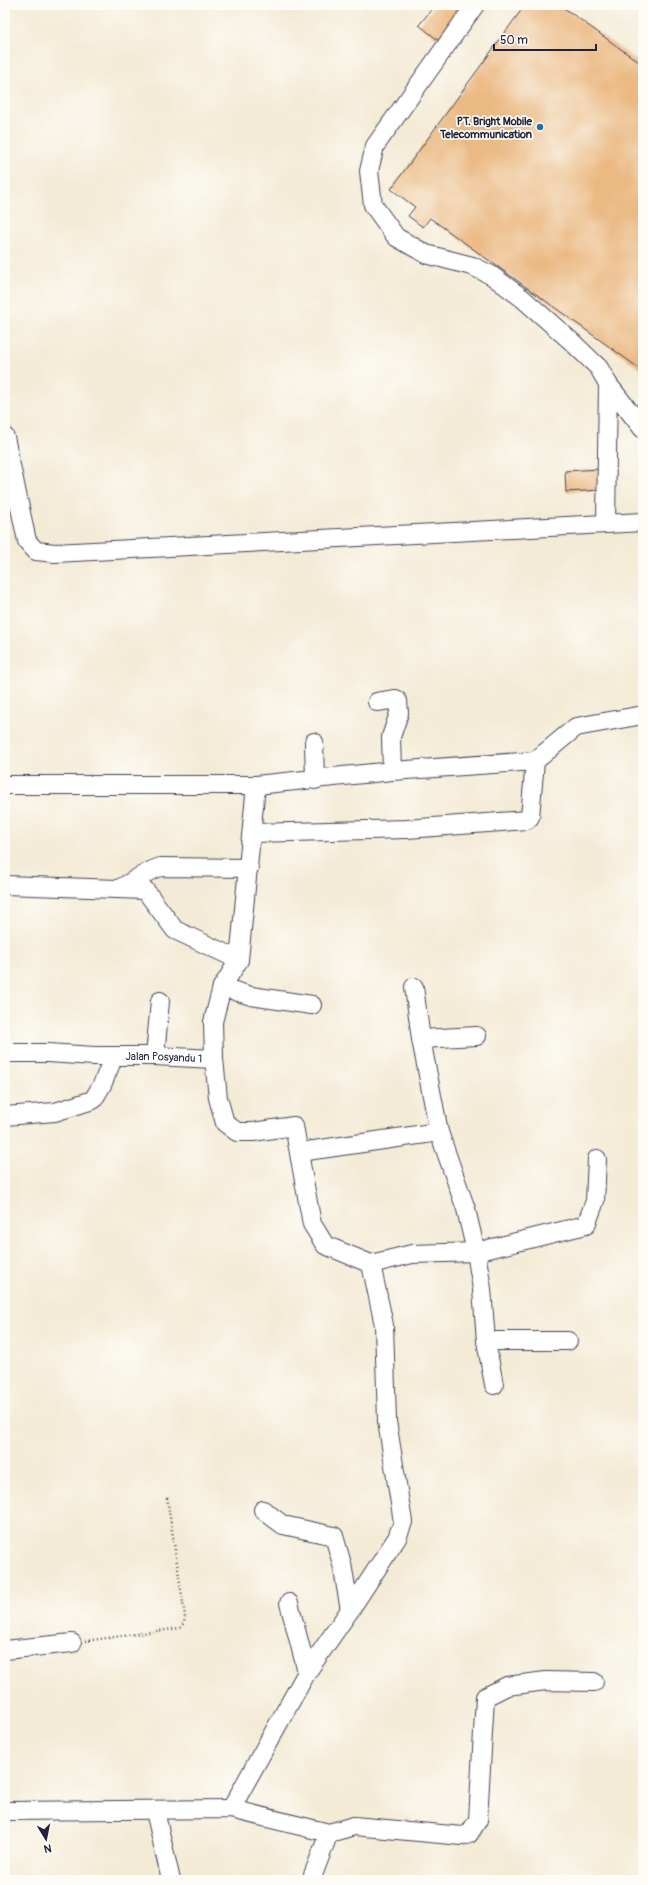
<svg xmlns="http://www.w3.org/2000/svg" width="648" height="1885" viewBox="0 0 648 1885" font-family="Pangolin,sans-serif">
  <style>
    .building { fill: #ebb983 }
    .lines { fill: none; stroke-linecap: round; stroke-linejoin: round }
    .minor-casing { stroke: #424052; stroke-width: 20 }
    .path { stroke: #424052; stroke-width: 2.5; stroke-dasharray: 1 3; stroke-linecap: butt }
    .minor { stroke: #fff; stroke-width: 18 }
    .poi-dot { fill: #1f6fb2; stroke: #fdfcf7; stroke-width: 1.5 }
    .labels { text-anchor: middle; dominant-baseline: central; stroke-width: 3.5; stroke-linejoin: round; paint-order: stroke }
    .poi-label { font-size: 11px; font-weight: bold; fill: #22223b; stroke: #fdfcf7; text-anchor: end }
    .street-label { font-size: 11px; fill: #22223b; stroke: #fdfcf7 }
  </style>
  <rect width="100%" height="100%" fill="#fdfcf7"/>
  <filter id="ink" filterUnits="userSpaceOnUse"><feTurbulence type="fractalNoise" baseFrequency=".025" numOctaves="2"/><feDisplacementMap in="SourceGraphic" scale="8" xChannelSelector="R" yChannelSelector="G"/><feConvolveMatrix kernelMatrix="1 2 1 2 8 2 1 2 1" color-interpolation-filters="sRGB"/></filter>
  <filter id="wash" filterUnits="userSpaceOnUse"><feTurbulence type="fractalNoise" baseFrequency=".012" numOctaves="4" result="noise"/><feDisplacementMap in="SourceGraphic" scale="16" xChannelSelector="R" yChannelSelector="G"/><feGaussianBlur stdDeviation="0.9" result="paint"/><feColorMatrix in="noise" values="0 0 0 0 0 0 0 0 0 0 0 0 0 0 0 0 0 1.4 0 .05"/><feComposite in="paint" operator="in"/></filter>
  <g filter="url(#wash)">
    <rect width="100%" height="100%" fill="#f4ebd6"/>
    <g id="blocks">
      <g class="building">
        <polygon points="435,5 473,5 443,44 419,25"/>
        <polygon points="525,5 560,5 643,65 643,371 430,218 423,227 408,216 415,207 391,189"/>
        <polygon points="600,469 601,490 566,492 565,471"/>
      </g>
    </g>
  </g>
  <g filter="url(#ink)">
    <use href="#blocks" fill-opacity="0" stroke="#424052" stroke-width="1"/>
    <g class="lines">
      <g class="minor-casing">
        <g id="minor">
          <polyline points="475,5 375,146 369,171 373,205 396,237 426,254 472,266 491,275 522,298 571,341 599,368 608,384"/>
          <polyline points="5,437 27,541 36,551 55,553 643,522"/>
          <polyline points="606,524 608,384 643,429"/>
          <polyline points="377,702 396,699 398,701 399,713 391,737 392,771"/>
          <polyline points="314,742 315,780"/>
          <polyline points="5,785 256,785 392,771 535,761 576,727 643,715"/>
          <polyline points="256,785 239,960 222,987 213,1022 214,1059 218,1098 225,1123 237,1132 253,1132 294,1126 312,1224 325,1245 371,1264 412,1254 476,1252 586,1225 595,1201 597,1159"/>
          <polyline points="252,833 407,829 527,820 530,817 535,761"/>
          <polyline points="5,885 145,890 175,930 239,960"/>
          <path d="M118 889C130 884 149 869 161 867L249 868"/>
          <polyline points="222,987 251,996 312,1005"/>
          <polyline points="414,987 421,1039"/>
          <polyline points="477,1036 421,1039 439,1132 466,1209 476,1252 482,1289 486,1341 568,1341"/>
          <path id="s1" d="M5 1053H48L94 1056H155L214 1059"/>
          <polyline points="155,1056 160,1001"/>
          <polyline points="5,1116 55,1112 93,1100 102,1085 114,1056"/>
          <polyline points="300,1152 439,1132"/>
          <polyline points="486,1341 494,1385"/>
          <polyline points="263,1510 283,1525 334,1536 342,1564 350,1610"/>
          <polyline points="289,1603 307,1672"/>
          <polyline points="5,1650 72,1643"/>
          <polyline points="231,1809 307,1672 350,1610 397,1538 403,1522 387,1421 384,1325 371,1264"/>
          <polyline points="5,1811 231,1809 329,1833 354,1826 462,1836 469,1834 478,1820 485,1697 507,1686 546,1681 594,1682"/>
          <polyline points="155,1811 171,1880"/>
          <polyline points="314,1880 313,1875 329,1833"/>
        </g>
      </g>
      <polyline class="path" points="85,1641 180,1628 184,1623 185,1616 167,1497"/>
      <use href="#minor" class="minor"/>
    </g>
  </g>
  <circle class="poi-dot" cx="540" cy="127" r="4"/>
  <g class="labels">
    <g class="poi-label">
      <text x="532" y="121">PT. Bright Mobile<tspan x="532" dy="13">Telecommunication</tspan></text>
    </g>
    <g class="street-label">
      <text stroke="none"><textPath href="#s1" startOffset="159">Jalan Posyandu 1</textPath></text>
    </g>
  </g>
  <rect width="648" height="1885" fill="none" stroke="#fdfcf7" stroke-width="20"/>
  <g transform="translate(46 1839) rotate(170)" stroke="#fdfcf7" stroke-width="3" paint-order="stroke">
  <path d="M0-3L7 15L0 10L-7 15Z" fill="#22223b"/>
  <text y="-6" font-size="11" font-weight="bold" text-anchor="middle" fill="#22223b">N</text>
  </g>
  <path d="M494 44v6h102v-6" fill="none" stroke="#22223b" stroke-width="2"/>
  <text x="500" y="44" font-size="12" fill="#22223b" stroke="#fdfcf7" stroke-width="3" paint-order="stroke">50 m</text>
</svg>
